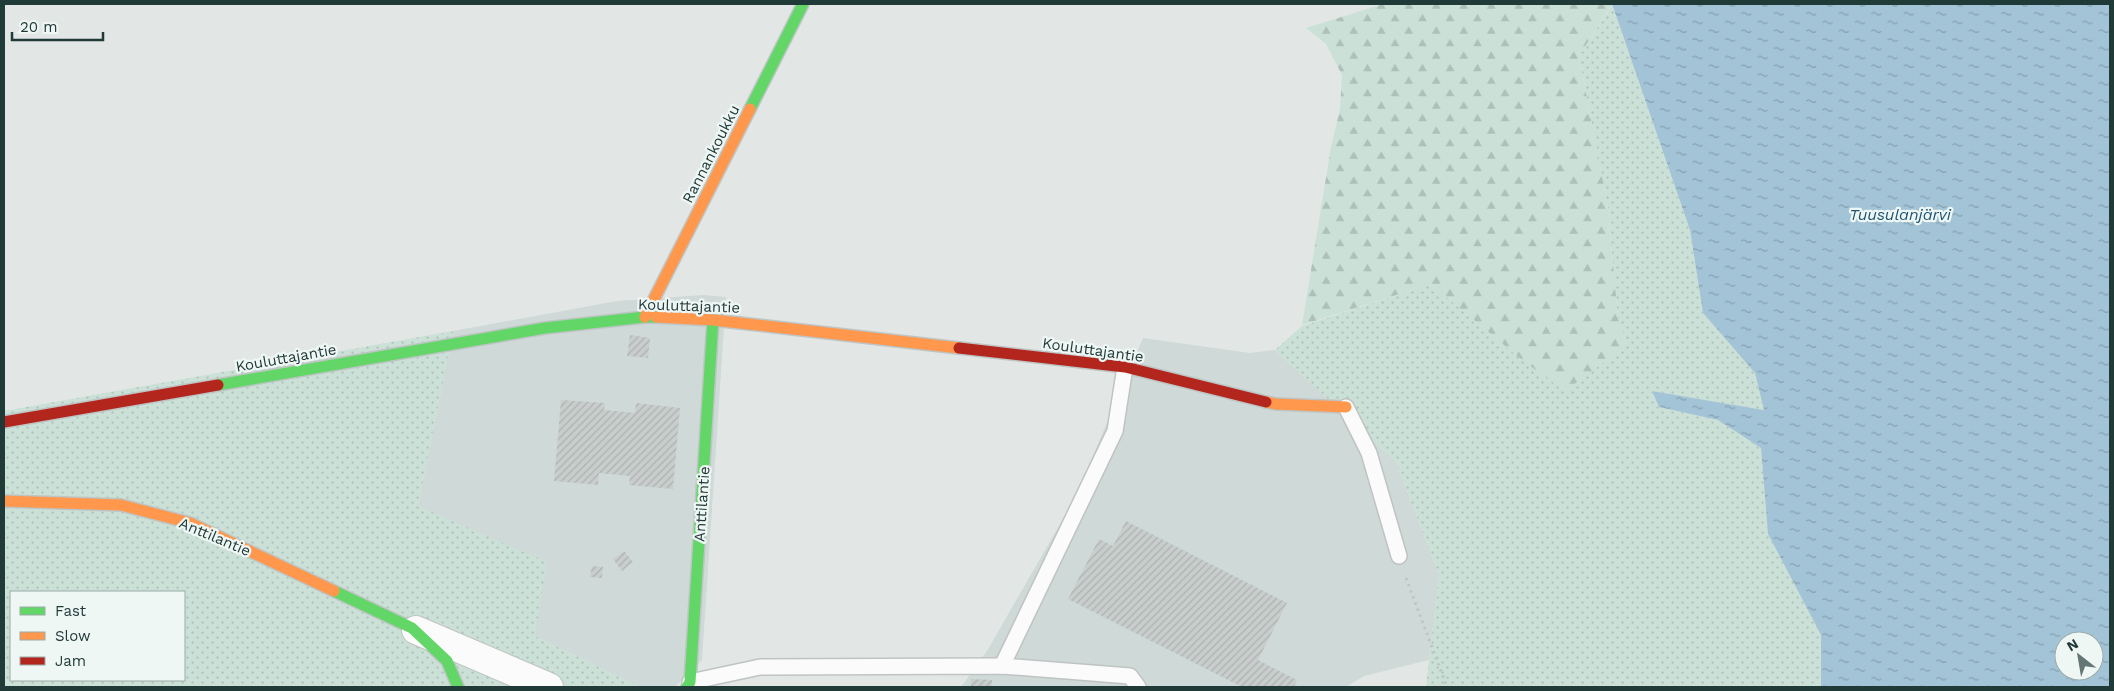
<svg xmlns="http://www.w3.org/2000/svg" width="2114" height="691" viewBox="0 0 2114 691" font-family="'Work Sans',sans-serif">
  <style>
    .built { fill: #cfd9d7 }
    .grass { fill: url(#grass-dots); fill-rule: evenodd }
    .forest { fill: url(#forest-firs) }
    .water { fill: url(#water-ripples); fill-rule: evenodd }
    .building { fill: url(#building-hatch) }
    .lines { fill: none; stroke-linecap: round; stroke-linejoin: round }
    .lane-casing { stroke: #bfc4c3; stroke-width: 18 }
    .street-casing { stroke: #bfc4c3; stroke-width: 30 }
    .fast-casing { stroke: #bec5c4; stroke-width: 14 }
    .slow-casing { stroke: #bec5c4; stroke-width: 14 }
    .jam-casing { stroke: #bec5c4; stroke-width: 14 }
    .path { stroke: #bfc7c6; stroke-width: 3; stroke-dasharray: 2.5 4; stroke-linecap: butt }
    .lane { stroke: #fbfbfb; stroke-width: 15 }
    .street { stroke: #fbfbfb; stroke-width: 28 }
    .fast { stroke: #63d668; stroke-width: 11 }
    .slow { stroke: #ff974d; stroke-width: 11 }
    .jam { stroke: #b3261e; stroke-width: 11 }
    .labels { text-anchor: middle; dominant-baseline: central; stroke-width: 4.5; stroke-linejoin: round; paint-order: stroke }
    .street-label { font-size: 15px; fill: #203a38; stroke: #eff7f5 }
    .water-label { font-size: 16px; font-style: italic; fill: #1c5374; stroke: #eff7f5 }
  </style>
  <defs>
    <pattern id="grass-dots" width="8" height="8" patternUnits="userSpaceOnUse" patternTransform="scale(1.25)"><rect width="8" height="8" fill="#cbe0d6"/><path d="M2 2h.1M6 6h.1" fill="none" stroke="#aec1b8" stroke-width="1.8" stroke-linecap="round"/></pattern>
    <pattern id="forest-firs" width="22" height="20" patternUnits="userSpaceOnUse" patternTransform="scale(1.25)"><rect width="22" height="20" fill="#cbe0d6"/><path d="M5 1l3.5 6h-7zM16 11l3.5 6h-7z" fill="#aec1b8"/></pattern>
    <pattern id="water-ripples" width="26" height="14" patternUnits="userSpaceOnUse" patternTransform="scale(1.25)"><rect width="26" height="14" fill="#a2c4d6"/><path d="M2 4q2-2 4 0t4 0M15 11q2-2 4 0t4 0" fill="none" stroke="#84a0af"/></pattern>
    <pattern id="building-hatch" width="6" height="6" patternUnits="userSpaceOnUse" patternTransform="scale(1.25)"><rect width="6" height="6" fill="#c9cecd"/><path d="M-1 1l2-2M0 6l6-6M5 7l2-2" fill="none" stroke="#acb2b1"/></pattern>
  </defs>
  <rect width="100%" height="100%" fill="#e2e7e6"/>
  <g class="built">
    <polygon points="703,295 726,297 702,660 675,687 640,687 535,636 418,506 453,331 617,301"/>
    <polygon points="1143,338 1250,353 1275,350 1396,462 1439,575 1429,660 1364,676 1346,687 961,687 987,651 1075,498"/>
  </g>
  <g class="grass">
    <polygon points="1612,5 1690,230 1703,313 1755,373 1764,410 1652,391 1659,407 1718,420 1761,448 1768,534 1821,635 1821,687 1426,687 1439,575 1396,462 1275,350 1302,326 1431,284 1522,360 1627,345 1618,318 1608,208 1579,56"/>
    <path d="M453 331 418 506 547 562 535 636 640 687H4V411ZM11 592H184V680H11Z"/>
  </g>
  <polygon class="forest" points="1383,4 1612,4 1579,56 1608,208 1618,318 1627,345 1565,391 1522,360 1431,284 1302,325 1331,147 1340,109 1342,75 1326,44 1306,28"/>
  <path class="water" d="M1612 4H2110V687H1821V635L1768 534 1761 448 1718 420 1659 407 1652 391 1764 410 1755 373 1703 313 1690 230ZM2064 641H2094V671H2064Z"/>
  <g class="building">
    <polygon points="630,335 650,338 648,358 627,356"/>
    <polygon points="561,400 605,403 604,410 635,413 636,403 680,408 673,489 629,485 630,476 599,473 598,485 554,481"/>
    <polygon points="1126,521 1287,603 1258,660 1297,680 1294,687 1242,687 1068,599 1099,539 1113,546"/>
    <polygon points="624,551 633,562 622,571 613,559"/>
    <polygon points="592,566 603,567 602,578 590,577"/>
    <polygon points="971,679 992,680 992,687 971,687"/>
  </g>
  <g class="lines">
    <g class="lane-casing">
      <g id="lane">
        <polyline points="1346,407 1369,453 1399,556"/>
        <polyline points="1002,666 1115,431 1125,367"/>
        <polyline points="690,682 760,667 1002,666 1130,676 1138,687"/>
      </g>
    </g>
    <g class="street-casing">
      <polyline id="street" points="416,630 549,687"/>
    </g>
    <g class="fast-casing">
      <g id="fast">
        <polyline points="750,109 803,4"/>
        <polyline points="218,385 545,328 645,317 656,317"/>
        <polyline points="334,591 412,628 447,661 458,687"/>
        <polyline points="687,687 690,682 713,320"/>
      </g>
    </g>
    <g class="slow-casing">
      <g id="slow">
        <polyline points="645,317 750,109"/>
        <polyline points="656,317 713,320 959,348"/>
        <polyline points="1266,402 1276,404 1346,407"/>
        <polyline points="4,501 121,505 190,523 334,591"/>
      </g>
    </g>
    <g class="jam-casing">
      <g id="jam">
        <polyline points="959,348 1125,367 1266,402"/>
        <polyline points="4,422 218,385"/>
      </g>
    </g>
    <polyline class="path" points="1406,578 1447,687"/>
    <use href="#lane" class="lane"/>
    <use href="#street" class="street"/>
    <use href="#fast" class="fast"/>
    <use href="#slow" class="slow"/>
    <use href="#jam" class="jam"/>
  </g>
  <g class="labels">
    <g class="street-label">
      <text transform="translate(711 154) rotate(-63)">Rannankoukku</text>
      <text transform="translate(689 306) rotate(2)">Kouluttajantie</text>
      <text transform="translate(1093 350) rotate(8)">Kouluttajantie</text>
      <text transform="translate(286 358) rotate(-10)">Kouluttajantie</text>
      <text transform="translate(702 504) rotate(-86)">Anttilantie</text>
      <text transform="translate(215 537) rotate(23)">Anttilantie</text>
    </g>
    <g class="water-label">
      <text x="1900" y="214">Tuusulanjärvi</text>
    </g>
  </g>
  <rect width="2114" height="691" fill="none" stroke="#203a38" stroke-width="10"/>
  <rect x="10" y="591" width="175" height="90" fill="#eff7f5" stroke="#9caba9"/>
  <rect x="20" y="607" width="25" height="8" fill="#63d668" stroke="#9caba9"/>
  <text x="55" y="616" font-size="15" fill="#203a38">Fast</text>
  <rect x="20" y="632" width="25" height="8" fill="#ff974d" stroke="#9caba9"/>
  <text x="55" y="641" font-size="15" fill="#203a38">Slow</text>
  <rect x="20" y="657" width="25" height="8" fill="#b3261e" stroke="#9caba9"/>
  <text x="55" y="666" font-size="15" fill="#203a38">Jam</text>
  <g transform="translate(2079 656) rotate(329)"><circle r="24" fill="#eff7f5" stroke="#9caba9"/>
  <path d="M0-4L9 19L0 12L-9 19Z" fill="#647775"/>
  <text y="-8" font-size="14" font-weight="bold" text-anchor="middle" fill="#203a38">N</text>
  </g>
  <path d="M12 32v8h91v-8" fill="none" stroke="#203a38" stroke-width="2.5"/>
  <text x="20" y="32" font-size="15" fill="#203a38" stroke="#eff7f5" stroke-width="4" paint-order="stroke">20 m</text>
</svg>
